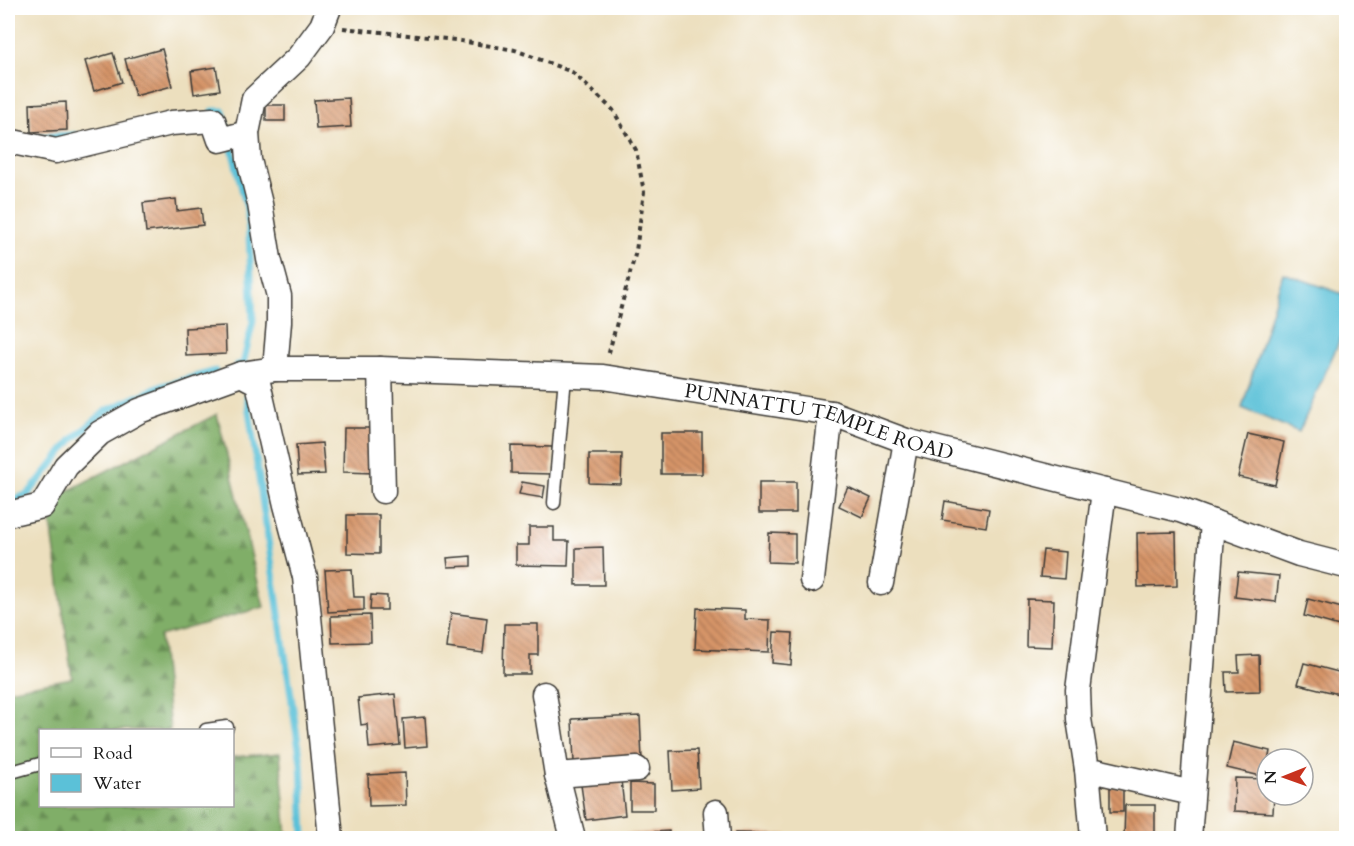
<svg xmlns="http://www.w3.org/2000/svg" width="1354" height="846" viewBox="0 0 1354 846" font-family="Cardo,serif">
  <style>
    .forest { fill: url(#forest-firs); stroke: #4e6542; stroke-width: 1.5 }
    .water { fill: #5bc1d8; stroke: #3c6e7a; stroke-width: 1.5 }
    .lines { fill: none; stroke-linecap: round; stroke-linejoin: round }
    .stream { stroke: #5bc1d8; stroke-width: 7 }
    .building { fill: url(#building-back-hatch) }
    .service-casing { stroke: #3b3934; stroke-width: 15 }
    .minor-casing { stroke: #3b3934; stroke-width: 27 }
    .path { stroke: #3b3934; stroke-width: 4; stroke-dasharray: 4.5 4.5; stroke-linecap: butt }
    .service { stroke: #fff; stroke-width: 12 }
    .minor { stroke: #fff; stroke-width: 24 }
    .labels { text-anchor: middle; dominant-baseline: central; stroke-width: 4.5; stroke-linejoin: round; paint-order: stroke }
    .street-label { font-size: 20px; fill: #1c1c1c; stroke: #fff }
  </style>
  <defs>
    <pattern id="forest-firs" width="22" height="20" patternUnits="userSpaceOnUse" patternTransform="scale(1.5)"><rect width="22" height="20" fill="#80ae67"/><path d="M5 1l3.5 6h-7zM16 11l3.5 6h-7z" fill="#688d54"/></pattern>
    <pattern id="building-back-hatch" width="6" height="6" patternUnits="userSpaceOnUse" patternTransform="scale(1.5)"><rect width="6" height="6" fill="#d69468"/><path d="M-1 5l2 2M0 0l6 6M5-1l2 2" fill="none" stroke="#ad7855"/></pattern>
  </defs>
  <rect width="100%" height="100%" fill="#fff"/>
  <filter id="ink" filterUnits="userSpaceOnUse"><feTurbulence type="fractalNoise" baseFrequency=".0167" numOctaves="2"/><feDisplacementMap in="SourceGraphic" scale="12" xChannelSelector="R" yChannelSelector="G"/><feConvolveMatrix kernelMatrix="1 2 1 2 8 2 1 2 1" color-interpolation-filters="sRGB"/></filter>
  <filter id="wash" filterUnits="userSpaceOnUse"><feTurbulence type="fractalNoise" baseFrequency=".008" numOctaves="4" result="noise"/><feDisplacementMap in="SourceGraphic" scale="24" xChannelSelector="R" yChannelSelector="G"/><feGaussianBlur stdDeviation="1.35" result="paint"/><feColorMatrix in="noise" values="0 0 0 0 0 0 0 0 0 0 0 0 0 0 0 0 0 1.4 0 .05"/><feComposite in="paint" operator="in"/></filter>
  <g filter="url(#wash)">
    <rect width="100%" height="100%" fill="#ecdfbe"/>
    <polygon class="forest" points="217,414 264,607 160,636 170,730 40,730 40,806 232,806 233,757 280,753 287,838 8,838 8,690 72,678 48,501"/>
    <polygon class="water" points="1283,273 1346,295 1346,326 1299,432 1242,408"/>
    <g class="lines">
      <g class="stream">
        <polyline points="213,111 223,111 226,125"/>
        <polyline points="39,137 75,135"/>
        <polyline points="230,141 248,213 253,321 243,364 237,365"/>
        <polyline points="247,397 301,763 304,838"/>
        <polyline points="8,502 28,494 72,440 106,411 161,386 215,371"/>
      </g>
    </g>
    <g id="blocks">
      <g class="building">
        <polygon points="162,49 172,86 135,96 125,59"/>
        <polygon points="113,53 122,82 94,91 85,61"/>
        <polygon points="216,67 220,90 194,94 191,71"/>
        <polygon points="349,98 351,127 316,129 314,100"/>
        <polygon points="66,102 67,130 31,132 30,104"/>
        <rect x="266" y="105" width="19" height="16"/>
        <polygon points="176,199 177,211 201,208 203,225 146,232 143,203"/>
        <polygon points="225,326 226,354 186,356 185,328"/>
        <polygon points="344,428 376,428 375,473 343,472"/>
        <rect x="661" y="433" width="41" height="41"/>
        <polygon points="1248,434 1284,442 1275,485 1238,477"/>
        <polygon points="322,443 325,474 298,475 296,445"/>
        <polygon points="511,446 552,447 552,474 511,473"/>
        <polygon points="589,454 622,454 621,484 589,483"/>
        <polygon points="522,482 545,486 543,498 519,494"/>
        <rect x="759" y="482" width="37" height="31"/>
        <polygon points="848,487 871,498 862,517 839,506"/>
        <polygon points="945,501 989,509 986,527 942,520"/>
        <polygon points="347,515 379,515 379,554 347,553"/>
        <polygon points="529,527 554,527 554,541 569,541 568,566 516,565 516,545 529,545"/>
        <polygon points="1176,532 1177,586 1138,587 1137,533"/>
        <polygon points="769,533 795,534 795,563 768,562"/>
        <polygon points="603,547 604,585 576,585 576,548"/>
        <polygon points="1043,550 1066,552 1064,579 1040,577"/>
        <polygon points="471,556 471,566 448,567 447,558"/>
        <polygon points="352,569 354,597 364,597 364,610 328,612 325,570"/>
        <polygon points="1238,572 1279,576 1276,602 1235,597"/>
        <polygon points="371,595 387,596 387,610 370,610"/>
        <polygon points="1027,599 1054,600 1052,647 1026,646"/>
        <polygon points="1308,599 1346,609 1346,628 1304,616"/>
        <polygon points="697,608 745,610 745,619 770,620 769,652 695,649"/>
        <polygon points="451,613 487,618 483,653 447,648"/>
        <polygon points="370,615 371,642 332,643 331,616"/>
        <polygon points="504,624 538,624 538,655 530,655 530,674 503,674"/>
        <polygon points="774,632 793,633 791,665 772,663"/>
        <polygon points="1259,655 1260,691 1226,692 1225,672 1239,672 1238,656"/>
        <polygon points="1304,663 1346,674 1343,695 1298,684"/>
        <polygon points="395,694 400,745 369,748 367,724 361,725 358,698"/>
        <polygon points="640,716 642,760 574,763 572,719"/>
        <polygon points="425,717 427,746 405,748 403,719"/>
        <polygon points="1233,742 1270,751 1265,777 1227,768"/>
        <polygon points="697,750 699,788 672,790 670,751"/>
        <polygon points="405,773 406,805 369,806 368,775"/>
        <polygon points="1235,778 1267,779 1267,795 1274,795 1273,813 1234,811"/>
        <polygon points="621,780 625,815 586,820 581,785"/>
        <polygon points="630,783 654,784 654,810 630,810"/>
        <rect x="1110" y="787" width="13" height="25"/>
        <polygon points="1125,805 1155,805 1155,838 1124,838"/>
        <polygon points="669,831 669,838 596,838 596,836"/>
        <polygon points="735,833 788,834 787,838 735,838"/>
      </g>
    </g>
  </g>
  <g filter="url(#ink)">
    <use href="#blocks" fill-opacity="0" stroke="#3b3934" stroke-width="1.5"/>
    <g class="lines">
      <g class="service-casing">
        <g id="service">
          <polyline points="554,503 565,377"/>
          <polyline points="206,730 227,727"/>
          <polyline points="8,773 40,764"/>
        </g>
      </g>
      <g class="minor-casing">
        <g id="minor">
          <polyline points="8,141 56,151 171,123 213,120 220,140 247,133"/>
          <polyline points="275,369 279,322 279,296 269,259 260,204 249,160 247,133 254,99 299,57 322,26 329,8"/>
          <polyline points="380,369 383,491"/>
          <polyline points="241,374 258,383 286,505 305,577 331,838"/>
          <polyline points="1104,491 1078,690 1079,719 1087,769 1192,793"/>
          <path id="s1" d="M8 514 42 506 66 466 100 433 139 411 241 374 275 369H380L603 377 831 413 906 441 1180 510 1299 554 1346 566"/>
          <polyline points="812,580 831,413"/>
          <polyline points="881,583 906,441"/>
          <polyline points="544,694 557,775 573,838"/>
          <polyline points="1087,769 1093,838"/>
          <polyline points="557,775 637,769"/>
          <polyline points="716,812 718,838"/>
          <polyline points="1189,838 1213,522"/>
        </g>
      </g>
      <polyline class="path" points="343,28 455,40 515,50 572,72 613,110 636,150 644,192 636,251 608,356"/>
      <use href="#service" class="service"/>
      <use href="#minor" class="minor"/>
    </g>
  </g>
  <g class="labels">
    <g class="street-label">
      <text stroke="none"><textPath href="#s1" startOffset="866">PUNNATTU TEMPLE ROAD</textPath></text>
    </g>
  </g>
  <rect width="1354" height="846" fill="none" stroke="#fff" stroke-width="30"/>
  <rect x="39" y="729" width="195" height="78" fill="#ffffff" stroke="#a4a4a4" stroke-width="1.5"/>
  <rect x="51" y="748" width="30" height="9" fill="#ffffff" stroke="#a4a4a4" stroke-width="1.5"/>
  <text x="93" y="759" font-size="18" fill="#1c1c1c">Road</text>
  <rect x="51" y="774" width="30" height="18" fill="#5bc1d8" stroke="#a4a4a4" stroke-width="1.5"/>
  <text x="93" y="789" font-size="18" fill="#1c1c1c">Water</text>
  <g transform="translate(1285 777) rotate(269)"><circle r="28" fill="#ffffff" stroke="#a4a4a4" stroke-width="1.5"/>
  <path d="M0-4.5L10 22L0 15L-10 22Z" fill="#c8321e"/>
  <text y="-9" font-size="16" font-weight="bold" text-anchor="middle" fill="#1c1c1c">N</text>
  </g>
</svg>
